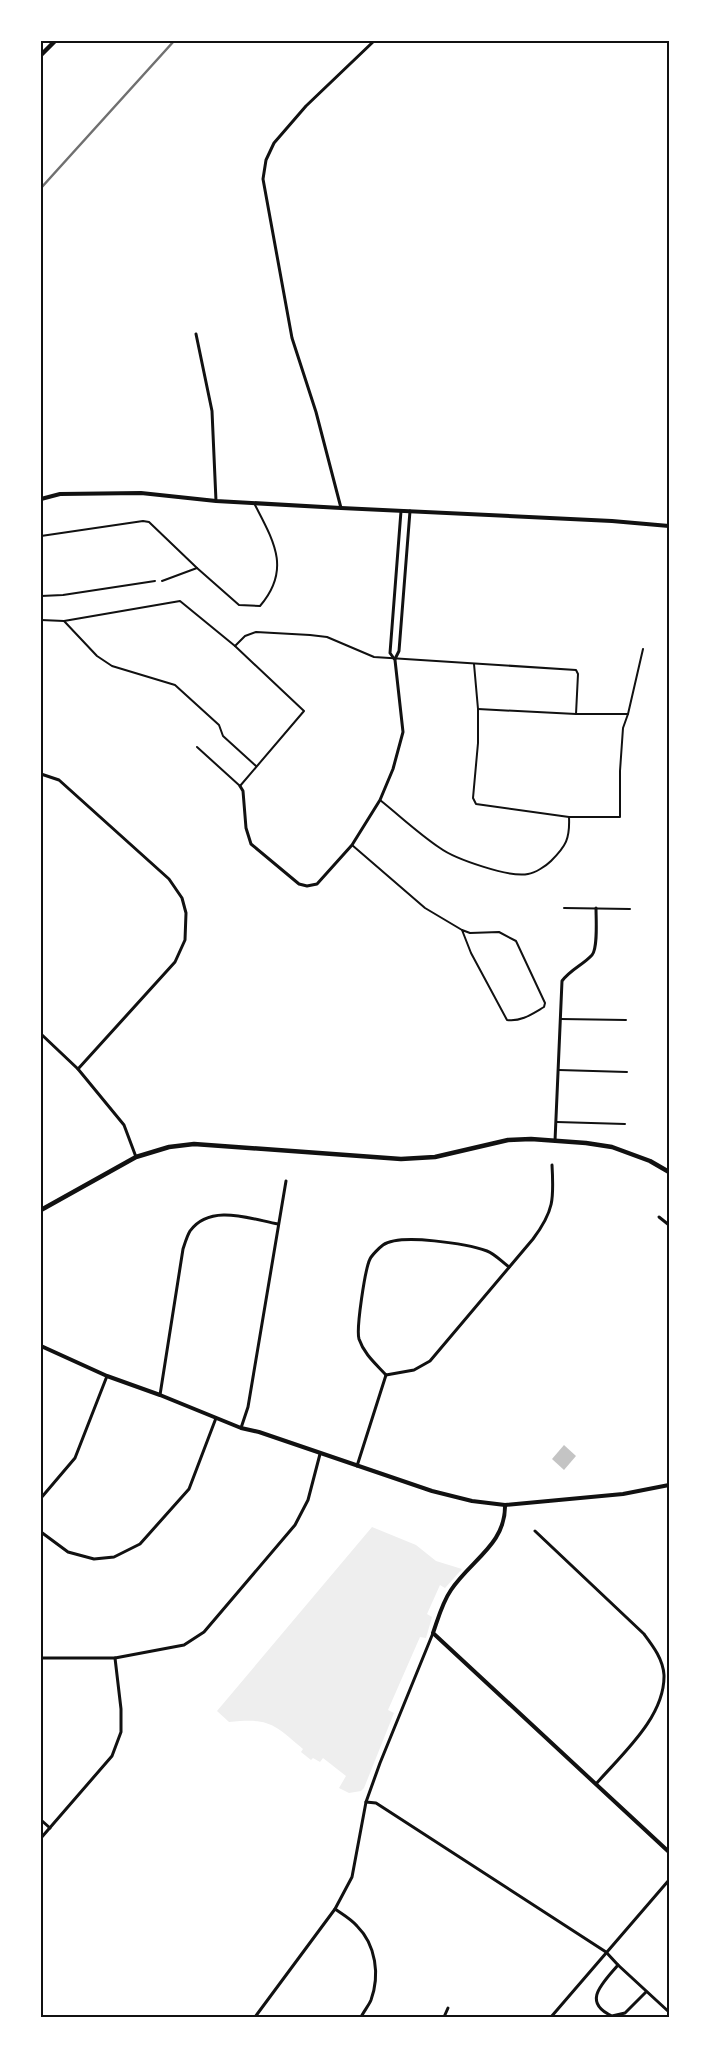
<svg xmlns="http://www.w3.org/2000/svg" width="710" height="2058" viewBox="0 0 710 2058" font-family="Arial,sans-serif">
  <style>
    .green { fill: #eee }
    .building { fill: #c4c4c4 }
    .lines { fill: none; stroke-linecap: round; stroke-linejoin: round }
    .service { stroke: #111; stroke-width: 2 }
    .minor { stroke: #111; stroke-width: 3 }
    .tertiary { stroke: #111; stroke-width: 4 }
    .secondary { stroke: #111; stroke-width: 4.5 }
    .rail { stroke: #707070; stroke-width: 2.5 }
    .neatline { fill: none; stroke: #111; stroke-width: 2 }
  </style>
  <rect width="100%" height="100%" fill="#fff"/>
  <path class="green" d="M372 1527 416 1545 436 1561 462 1569 445 1588 440 1585 427 1614 432 1617 426 1638 420 1637 388 1710 394 1713 364 1788 361 1791 349 1793 339 1788 346 1776 323 1758 320 1762 313 1758 311 1760 301 1752 303 1749C273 1723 269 1718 229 1722L217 1711Z"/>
  <polygon class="building" points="564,1445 576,1456 564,1470 552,1459"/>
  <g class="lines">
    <g class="service">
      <polyline points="41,536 143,521 149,522 197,568"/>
      <path d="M162 581 197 568 239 605 260 606C292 569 273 540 254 503"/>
      <polyline points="41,596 63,595 155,581"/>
      <polyline points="41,620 64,621 180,601 235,646 304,711 240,786 197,747"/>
      <polyline points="64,621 97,656 112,666 175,685 219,725 223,736 256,766"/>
      <polyline points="235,646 245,636 256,632 310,635 327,637 374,657 576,670 578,674 576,714"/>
      <polyline points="474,664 478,709 478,743 473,798 476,804 569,817 620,817 620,771 623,728 628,714 643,649"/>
      <polyline points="478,709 576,714 628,714"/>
      <path d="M380 800C400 816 419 834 440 848 455 859 510 878 528 874 535 873 546 866 551 861 566 846 570 839 569 817"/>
      <polyline points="352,845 425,908 462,930"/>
      <polyline points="564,908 630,909"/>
      <path d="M462 930 470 933 499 932 516 941 545 1003 544 1007C532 1014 521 1022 507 1020L471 953Z"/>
      <polyline points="561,1019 626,1020"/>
      <polyline points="559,1070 627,1072"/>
      <polyline points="557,1122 625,1124"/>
    </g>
    <g class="minor">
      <polyline points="196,334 212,411 216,501"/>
      <polyline points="341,508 316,412 292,338 263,179 266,160 274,143 306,106 374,41"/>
      <polyline points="395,659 399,651 410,511"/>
      <polyline points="41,774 59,780 169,879 182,898 186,913 185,940 175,962 78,1069"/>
      <polyline points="240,786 243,791 246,828 251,844 299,884 307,886 317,884 352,845 380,800 393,769 403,732 395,660 390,653 401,511"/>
      <polyline points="41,1034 78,1069 124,1125 136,1157"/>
      <path d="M555 1141 562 981C571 969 583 965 592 955 598 948 596 919 596 908"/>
      <polyline points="659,1217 669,1225"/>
      <path d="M386 1375 414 1370 430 1361 533 1239C554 1211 554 1199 552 1165"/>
      <path d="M386 1375C376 1364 364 1354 359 1339 356 1329 365 1269 370 1259 372 1255 379 1248 383 1245 400 1233 468 1244 487 1251 495 1254 502 1262 509 1267"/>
      <path d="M160 1395 183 1249C185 1243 187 1236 190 1231 210 1203 251 1219 278 1224"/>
      <polyline points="241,1428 248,1407 286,1181"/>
      <polyline points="357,1466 386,1375"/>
      <polyline points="41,1498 75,1458 107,1376"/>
      <path d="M535 1531 644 1634C653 1646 663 1659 664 1675 665 1717 622 1754 596 1784"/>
      <polyline points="41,1532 68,1552 94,1559 114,1557 140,1544 189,1489 216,1418"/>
      <polyline points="41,1658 115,1658 184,1645 204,1632 295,1525 308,1500 320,1454"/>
      <polyline points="366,1802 376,1803 606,1952 618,1965 669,2012"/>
      <polyline points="41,1820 50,1828"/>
      <polyline points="41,1838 112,1756 121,1732 121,1709 115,1658"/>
      <path d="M335 1909C342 1914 351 1919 357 1926 376 1945 380 1975 371 2000 369 2005 364 2011 361 2017"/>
      <path d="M618 1965C603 1983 581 2002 612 2016L625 2013 646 1992"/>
      <polyline points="255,2017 335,1909 352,1877 366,1802 380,1763 433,1633"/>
      <polyline points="444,2017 448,2008"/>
      <polyline points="551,2017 669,1880"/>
    </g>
    <g class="tertiary">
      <polyline points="41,499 60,494 141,493 216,501 341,508 612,521 669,526"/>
      <polyline points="41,1346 107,1376 160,1395 241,1428 259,1432 432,1491 472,1501 505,1505 623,1494 669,1485"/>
      <path d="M505 1505C506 1544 471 1560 451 1590 442 1603 438 1619 433 1633L669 1852"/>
    </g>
    <g class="secondary">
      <polyline points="41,55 55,41"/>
      <polyline points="41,1210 136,1157 169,1147 194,1144 401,1159 435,1157 508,1140 531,1139 586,1143 612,1147 650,1161 669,1172"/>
    </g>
    <polyline class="rail" points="41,188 174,41"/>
  </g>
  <rect width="710" height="2058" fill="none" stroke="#ffffff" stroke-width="85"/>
  <rect x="42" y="42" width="626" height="1974" class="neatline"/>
</svg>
